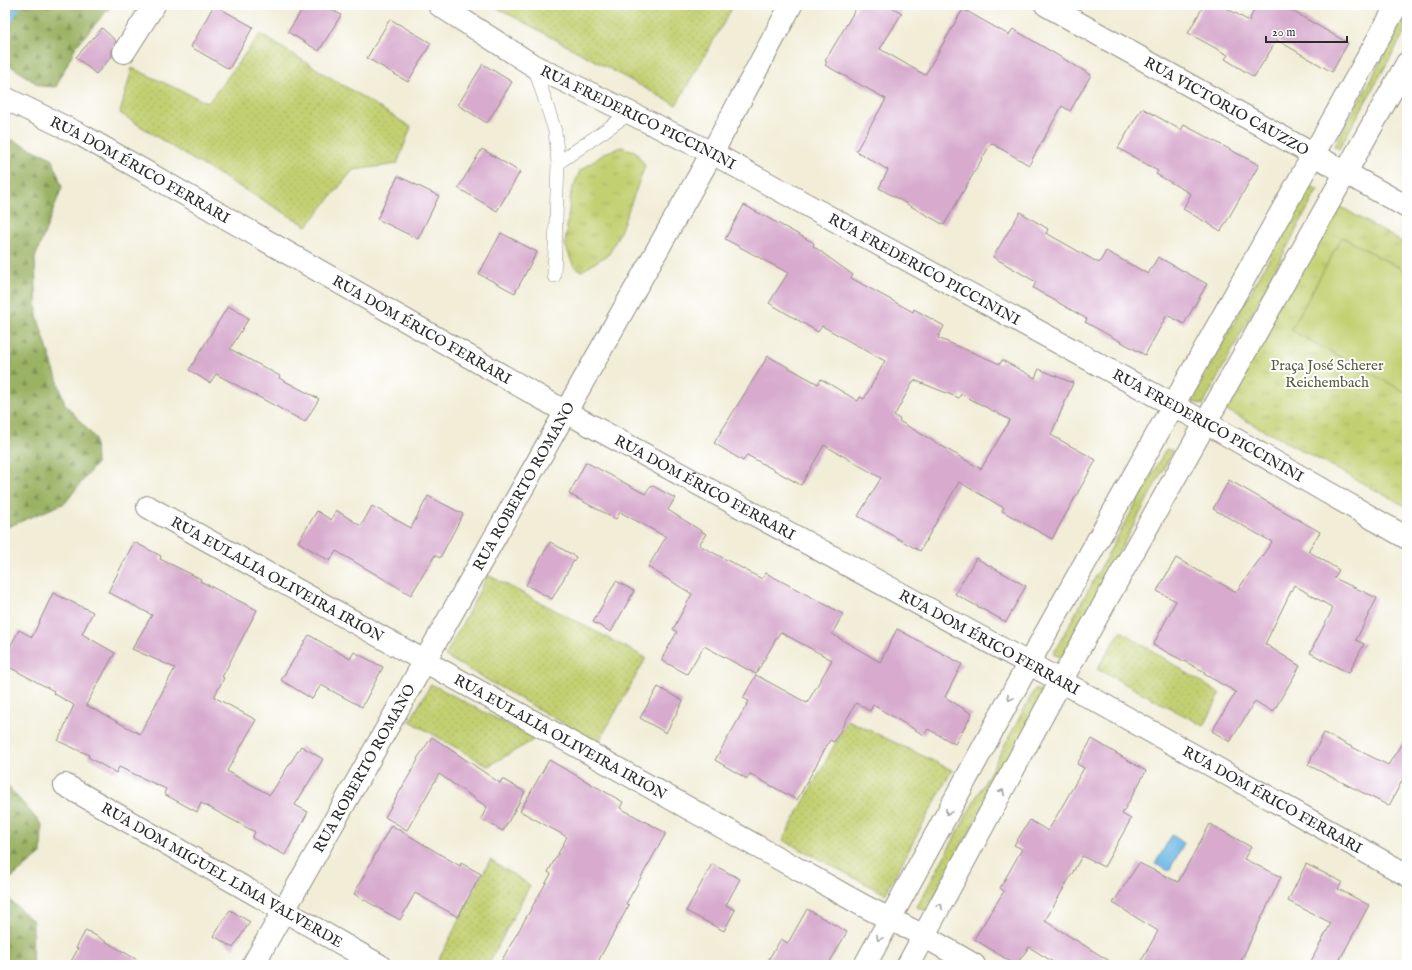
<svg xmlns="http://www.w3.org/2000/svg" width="1412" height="970" viewBox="0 0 1412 970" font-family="'IM FELL English',serif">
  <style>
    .grass { fill: url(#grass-dots); stroke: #777e4e }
    .forest { fill: url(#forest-firs); stroke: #626e48 }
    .park { fill: url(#park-tufts); stroke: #777e4e }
    .pitch { fill: #c3d072; stroke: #777e4e }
    .water { fill: #6bb7e4; stroke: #4b7188 }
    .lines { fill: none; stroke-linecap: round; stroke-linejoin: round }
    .stream { stroke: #6bb7e4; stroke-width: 8 }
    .building { fill: #d7aace; fill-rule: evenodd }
    .service-casing { stroke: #8e8c81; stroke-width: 14 }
    .minor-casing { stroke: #8e8c81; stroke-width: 24 }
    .service { stroke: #fff; stroke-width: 13 }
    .minor { stroke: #fff; stroke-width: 22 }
    .oneway { stroke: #a0a0a0 }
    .labels { text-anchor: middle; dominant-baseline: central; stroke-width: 4; stroke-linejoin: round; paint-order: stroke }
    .street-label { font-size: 15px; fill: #2b2b2b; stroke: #fff }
    .park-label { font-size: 15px; fill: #595d40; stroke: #fff }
  </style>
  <defs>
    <pattern id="grass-dots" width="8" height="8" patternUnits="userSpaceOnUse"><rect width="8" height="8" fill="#c3d072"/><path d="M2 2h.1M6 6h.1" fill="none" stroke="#a8b363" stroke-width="1.8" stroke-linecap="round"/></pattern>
    <pattern id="forest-firs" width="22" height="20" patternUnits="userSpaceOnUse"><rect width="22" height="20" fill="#9ab264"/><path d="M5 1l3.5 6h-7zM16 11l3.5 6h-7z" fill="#7e9153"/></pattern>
    <pattern id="park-tufts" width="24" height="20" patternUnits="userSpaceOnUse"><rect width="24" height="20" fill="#c3d072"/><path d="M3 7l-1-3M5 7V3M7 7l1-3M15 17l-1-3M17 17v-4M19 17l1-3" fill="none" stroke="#a8b363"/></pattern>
  </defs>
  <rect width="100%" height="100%" fill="#fff"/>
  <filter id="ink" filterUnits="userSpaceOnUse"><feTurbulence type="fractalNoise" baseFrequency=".025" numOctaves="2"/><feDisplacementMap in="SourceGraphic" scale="8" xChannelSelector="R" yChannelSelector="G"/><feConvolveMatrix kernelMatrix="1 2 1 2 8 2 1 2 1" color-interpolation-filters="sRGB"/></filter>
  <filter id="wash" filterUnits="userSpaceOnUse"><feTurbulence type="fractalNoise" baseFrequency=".012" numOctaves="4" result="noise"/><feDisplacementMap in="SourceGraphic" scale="16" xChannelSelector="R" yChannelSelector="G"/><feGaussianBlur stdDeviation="0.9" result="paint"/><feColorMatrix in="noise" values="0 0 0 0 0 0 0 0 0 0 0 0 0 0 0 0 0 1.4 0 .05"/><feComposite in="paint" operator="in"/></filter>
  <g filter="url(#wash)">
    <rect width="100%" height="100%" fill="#f1edd7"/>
    <g class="grass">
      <polygon points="492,5 734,5 676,105"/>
      <polygon points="1407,14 1407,28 1339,149 1334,146"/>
      <polygon points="260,34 411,127 397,164 353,170 307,226 182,153 120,113 132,68 208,103"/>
      <polygon points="1309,186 1318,189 1203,405 1191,401"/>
      <polygon points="1166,449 1173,451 1063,658 1053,654"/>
      <polygon points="488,575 646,658 598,743 445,656"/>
      <polygon points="1121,631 1220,694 1204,726 1097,669"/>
      <polygon points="431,684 535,739 488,766 410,721"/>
      <polygon points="1035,689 1045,693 926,911 917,907"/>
      <polygon points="848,720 952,770 885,894 783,840"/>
      <polygon points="490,860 530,885 488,965 436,965"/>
    </g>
    <g class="forest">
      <polygon points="5,5 112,5 76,46 56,87 40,86 5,62"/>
      <polygon points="5,137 52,158 62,187 35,258 37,316 65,404 95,438 96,464 65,503 5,528"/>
      <polygon points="5,783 42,825 41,854 5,883"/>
      <polygon points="5,896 33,921 32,965 5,965"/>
    </g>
    <g class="park">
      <polygon points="621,147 635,151 645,166 620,232 609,254 582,271 574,267 565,244 571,192 580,171 605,153"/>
      <polygon points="1329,200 1407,245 1407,507 1219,406"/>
    </g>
    <polygon class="pitch" points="1342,237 1407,272 1407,393 1291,330"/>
    <polygon class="water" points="1172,835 1184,843 1169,871 1155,864"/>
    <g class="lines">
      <polyline class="stream" points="5,25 17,5"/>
    </g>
    <g id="blocks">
      <g class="building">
        <polygon points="214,5 253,27 229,69 191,47"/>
        <polygon points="305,5 324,5 341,15 319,51 288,32"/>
        <polygon points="858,5 888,5 902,13 880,49 925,75 963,9 1009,35 1013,29 1091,75 1070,111 1062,106 1029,165 991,143 944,225 879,188 888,170 856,151 886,99 825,65 827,62 825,61"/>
        <polygon points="1204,5 1221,5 1249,21 1256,5 1282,5 1348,43 1332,72 1277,40 1254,77 1225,59 1228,55 1188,33"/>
        <polygon points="390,19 431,43 408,82 367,58"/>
        <polygon points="102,28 116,41 112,51 112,56 96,74 76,57"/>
        <polygon points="483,64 512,82 487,123 458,105"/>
        <polygon points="1142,108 1181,130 1184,125 1259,165 1221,231 1183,209 1191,194 1156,174 1158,171 1118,148"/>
        <polygon points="482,149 520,172 497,211 458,188"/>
        <polygon points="398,176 439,196 418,239 377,219"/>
        <path d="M744 205 814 243 813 246 853 275 851 278 913 312 914 309 944 326 938 338 1000 364 1002 360 1035 378 1039 369 1073 383 1051 435 1096 460 1052 539 1002 511 1004 508 959 482 920 551 858 516 881 478 824 445 801 485 747 455 743 461 714 443 768 356 818 384 821 379 858 401 860 397 864 399 885 361 822 326 818 332 769 303 788 273 725 239ZM914 380 959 398 961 394 1010 420 981 469 899 421 900 419 894 416Z"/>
        <polygon points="1020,212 1048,229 1046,233 1099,263 1106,251 1148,274 1158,257 1207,284 1184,324 1167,315 1145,355 1085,322 1087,319 1033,288 1036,282 993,257"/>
        <polygon points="501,233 537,252 515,293 479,274"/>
        <polygon points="228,306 249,318 230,349 280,376 279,378 319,399 305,422 216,374 210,383 189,370"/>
        <polygon points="586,462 645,494 651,485 675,498 668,510 706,534 699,545 762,579 766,573 843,614 832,634 880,662 897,629 962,664 945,697 972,714 955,744 928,729 924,735 873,705 870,711 856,703 834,742 830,740 797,800 750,774 747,779 715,760 749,701 743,698 756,675 807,703 832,660 780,632 756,674 704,646 687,674 661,660 677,632 673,629 692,594 648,567 666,537 620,512 616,519 569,494"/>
        <polygon points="1229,480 1320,532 1308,551 1339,570 1334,578 1377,598 1356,640 1364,644 1349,673 1310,653 1333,608 1294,585 1265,644 1300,666 1273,712 1255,701 1230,742 1212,731 1236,692 1204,674 1205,672 1153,645 1176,601 1157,591 1176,558 1236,592 1272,542 1213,509"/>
        <polygon points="428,496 463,514 440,558 435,555 411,595 336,551 330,561 298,542 317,511 331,520 336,510 361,526 372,506 411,528"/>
        <polygon points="134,542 161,556 160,559 201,579 200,581 257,610 222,677 224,678 214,697 256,720 227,771 270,795 301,746 323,759 295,805 308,812 285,855 252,838 255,832 201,803 197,812 164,794 166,789 119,767 116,773 88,757 89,755 58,741 74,705 53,693 54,691 5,665 5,656 19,630 32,637 53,593 93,612 82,634 115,653 86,705 140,734 175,668 132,649 152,615 108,592"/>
        <polygon points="550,542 576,557 552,599 526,585"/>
        <polygon points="976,558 1026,586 1006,622 955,594"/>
        <polygon points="616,581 634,591 611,632 593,622"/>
        <polygon points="309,635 350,659 354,652 383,667 362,707 321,685 312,699 281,680"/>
        <polygon points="658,687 683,701 666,733 640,718"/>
        <polygon points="1324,733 1388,765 1407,735 1407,771 1389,806 1308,765"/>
        <polygon points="432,737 500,783 502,779 525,792 503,831 481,819 487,807 439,774 407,830 385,817 418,760 417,759"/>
        <polygon points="1092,739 1146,771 1122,814 1131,819 1104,867 1082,856 1045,921 1116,965 1058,965 1029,947 1016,965 974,939 1004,891 1000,888 1022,849 1014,845 1030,820 1048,831 1084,768 1077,764"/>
        <polygon points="549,760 623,802 620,808 666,833 626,904 629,905 596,965 499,965 551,874 548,872 567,837 520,811"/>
        <polygon points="1210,824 1251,847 1244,859 1281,877 1239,965 1139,965 1158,931 1113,903 1139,863 1178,882"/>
        <polygon points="391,825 460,866 461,863 481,874 458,917 415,893 400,920 354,894"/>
        <polygon points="712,864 740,879 726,905 735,910 724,931 686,911"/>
        <polygon points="1306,864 1342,882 1338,889 1369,905 1337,965 1309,965 1331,923 1288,901"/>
        <polygon points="807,909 847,932 828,965 765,965 781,939 788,943"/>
        <polygon points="230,910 250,922 233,948 214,936"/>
        <polygon points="86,930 146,965 69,965 78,949 76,948"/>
      </g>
    </g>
  </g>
  <g filter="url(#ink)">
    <use href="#blocks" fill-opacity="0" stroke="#8e8c81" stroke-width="1"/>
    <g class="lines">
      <g class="service-casing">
        <g id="service">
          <polyline points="534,66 555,131 558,163 630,113"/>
          <polyline points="554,276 558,163"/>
        </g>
      </g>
      <g class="minor-casing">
        <g id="minor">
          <path id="s1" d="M439 5 534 66 712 153 1224 433 1407 538"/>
          <path id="s2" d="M1046 5 1407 207"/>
          <polyline points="124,52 154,5"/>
          <path id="s3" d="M5 98 83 136 566 412 1061 681 1407 875"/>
          <path id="s4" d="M148 507 864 906 924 936 974 965"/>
          <path id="s5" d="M65 785 379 965"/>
          <path id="s6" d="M253 965 712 153 791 5"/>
          <polyline points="865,965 1029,663 1397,5"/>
          <polyline points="908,965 1061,681 1407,63"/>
        </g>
      </g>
      <use href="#service" class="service"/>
      <use href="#minor" class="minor"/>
    </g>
    <defs><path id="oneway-chevron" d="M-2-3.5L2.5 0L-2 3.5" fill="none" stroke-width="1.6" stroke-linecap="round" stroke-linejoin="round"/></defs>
    <g class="oneway">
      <use href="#oneway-chevron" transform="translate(1010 698) rotate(118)"/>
      <use href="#oneway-chevron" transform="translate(1002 792) rotate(-62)"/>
      <use href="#oneway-chevron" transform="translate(948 812) rotate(118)"/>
      <use href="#oneway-chevron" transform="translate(940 906) rotate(-62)"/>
      <use href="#oneway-chevron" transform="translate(879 938) rotate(118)"/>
    </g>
  </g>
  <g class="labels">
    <g class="street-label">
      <text stroke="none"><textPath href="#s2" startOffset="207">RUA VICTORIO CAUZZO</textPath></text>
      <text stroke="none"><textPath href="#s1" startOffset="229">RUA FREDERICO PICCININI</textPath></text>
      <text stroke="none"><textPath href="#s3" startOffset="153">RUA DOM ÉRICO FERRARI</textPath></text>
      <text stroke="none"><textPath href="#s1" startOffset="553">RUA FREDERICO PICCININI</textPath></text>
      <text stroke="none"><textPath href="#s3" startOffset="477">RUA DOM ÉRICO FERRARI</textPath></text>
      <text stroke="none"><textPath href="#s1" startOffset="877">RUA FREDERICO PICCININI</textPath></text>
      <text stroke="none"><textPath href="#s6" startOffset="550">RUA ROBERTO ROMANO</textPath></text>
      <text stroke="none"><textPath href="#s3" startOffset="801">RUA DOM ÉRICO FERRARI</textPath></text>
      <text stroke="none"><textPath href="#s4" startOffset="148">RUA EULALIA OLIVEIRA IRION</textPath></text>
      <text stroke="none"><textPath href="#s3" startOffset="1125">RUA DOM ÉRICO FERRARI</textPath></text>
      <text stroke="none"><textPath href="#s4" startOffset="472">RUA EULALIA OLIVEIRA IRION</textPath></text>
      <text stroke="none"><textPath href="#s6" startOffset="226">RUA ROBERTO ROMANO</textPath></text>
      <text stroke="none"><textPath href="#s3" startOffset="1449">RUA DOM ÉRICO FERRARI</textPath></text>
      <text stroke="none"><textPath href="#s5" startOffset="181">RUA DOM MIGUEL LIMA VALVERDE</textPath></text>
    </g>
    <g class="park-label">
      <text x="1327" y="365">Praça José Scherer<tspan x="1327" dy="17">Reichembach</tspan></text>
    </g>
  </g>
  <rect width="1412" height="970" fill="none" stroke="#fff" stroke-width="20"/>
  <path d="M1266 36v6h81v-6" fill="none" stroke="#2b2b2b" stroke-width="2"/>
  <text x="1272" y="36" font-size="12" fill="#2b2b2b" stroke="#ffffff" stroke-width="3" paint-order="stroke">20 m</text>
</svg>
